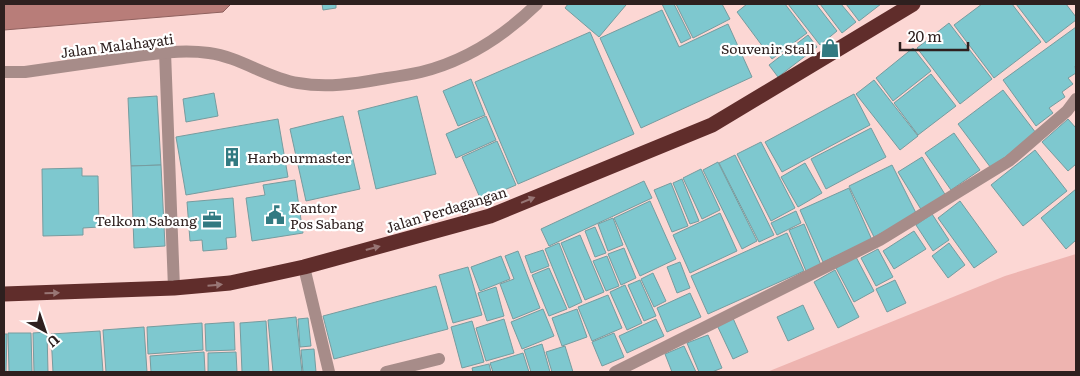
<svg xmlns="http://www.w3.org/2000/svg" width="1080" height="376" viewBox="0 0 1080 376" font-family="Literata,serif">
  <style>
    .green { fill: #eeb4b0 }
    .water { fill: #b87d79; stroke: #8f615e }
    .building { fill: #7ec8cf; stroke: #769c9f }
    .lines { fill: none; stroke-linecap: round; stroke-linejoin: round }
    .lane { stroke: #a78c89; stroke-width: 12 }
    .street { stroke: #a78c89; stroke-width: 12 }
    .highway { stroke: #602d2b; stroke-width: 15 }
    .oneway { fill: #987675 }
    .labels { text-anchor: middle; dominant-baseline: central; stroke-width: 4.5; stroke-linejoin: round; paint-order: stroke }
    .street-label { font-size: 14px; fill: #2e201f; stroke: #fff }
    .poi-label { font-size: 14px; fill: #2e201f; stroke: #fff; text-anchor: end }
  </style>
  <rect width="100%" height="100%" fill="#fcd7d4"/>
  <polygon class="green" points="1076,254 1076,372 767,372 1005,276"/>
  <polygon class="water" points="4,4 231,4 223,12 4,30"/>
  <g class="building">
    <polygon points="322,4 336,4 336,8 323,10"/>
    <polygon points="568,4 624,4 626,5 599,37 565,8"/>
    <polygon points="662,4 674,4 691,38 681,43"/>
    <polygon points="676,4 722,4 730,19 693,38"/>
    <polygon points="747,4 785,4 807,33 772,59 737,12"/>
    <polygon points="788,4 816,4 837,31 820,45"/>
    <polygon points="820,4 841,4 856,22 842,33"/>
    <polygon points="846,4 881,4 859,21"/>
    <polygon points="982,4 1012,4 1041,42 994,78 954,25"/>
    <polygon points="1016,4 1066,4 1076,17 1076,20 1046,43"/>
    <polygon points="662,10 679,47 728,24 752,77 641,128 600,38"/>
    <polygon points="949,23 992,79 960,104 917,48"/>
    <polygon points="1076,27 1076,65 1075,66 1076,73 1068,78 1073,84 1062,92 1065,97 1049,108 1053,113 1036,126 1003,80"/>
    <polygon points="590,32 634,134 518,184 475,82"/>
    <polygon points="808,35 817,47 778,77 769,65"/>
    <polygon points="913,48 931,71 893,101 876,78"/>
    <polygon points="931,74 956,106 918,135 894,103"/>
    <polygon points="471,79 485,115 458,126 443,91"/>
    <polygon points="874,80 918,136 900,150 856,94"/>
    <polygon points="1003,90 1036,133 991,168 958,124"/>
    <polygon points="214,93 218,116 186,122 183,99"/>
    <polygon points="854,94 870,125 782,172 765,142"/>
    <polygon points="157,96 161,165 131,166 128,98"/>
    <polygon points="417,96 436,174 376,189 358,111"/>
    <polygon points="343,116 360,189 306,201 290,129"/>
    <polygon points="486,116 496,140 456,158 446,134"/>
    <polygon points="278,119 288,177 186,195 176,137"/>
    <polygon points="1068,119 1076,128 1076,164 1068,171 1042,142"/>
    <polygon points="871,128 886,157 826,189 811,159"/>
    <polygon points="954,133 980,170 951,190 925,153"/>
    <polygon points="497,141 516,185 481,200 462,157"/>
    <polygon points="761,142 795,208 771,221 737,154"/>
    <polygon points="1035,150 1067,191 1023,226 991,185"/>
    <polygon points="735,155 774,235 759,242 719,163"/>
    <polygon points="922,157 946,196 922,211 898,172"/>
    <polygon points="718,162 757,241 742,249 703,170"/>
    <polygon points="805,163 822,193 798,207 781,177"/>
    <polygon points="161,165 165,246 134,248 131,166"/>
    <polygon points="892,165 917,215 874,237 849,186"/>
    <polygon points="82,168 82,176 98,176 99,227 83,228 83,235 43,236 42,169"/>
    <polygon points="701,169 720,210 702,219 683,178"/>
    <polygon points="682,179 699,221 690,224 673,183"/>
    <polygon points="295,180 303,233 252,241 246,198 265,195 263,185"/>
    <polygon points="644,181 652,198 549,246 541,229"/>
    <polygon points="671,183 688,226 672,232 654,190"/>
    <polygon points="849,188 872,240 823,262 800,210"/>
    <polygon points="1076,189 1076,240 1066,249 1041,218"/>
    <polygon points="233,198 236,237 226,238 227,249 203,251 202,240 190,241 187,202"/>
    <polygon points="650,201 676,259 640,276 614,218"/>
    <polygon points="960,201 997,252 974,268 938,218"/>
    <polygon points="796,211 801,223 777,235 771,223"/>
    <polygon points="720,213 737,251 690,273 673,235"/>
    <polygon points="932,214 949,240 933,251 916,225"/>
    <polygon points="613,218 623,245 608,251 598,224"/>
    <polygon points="804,224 821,265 806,271 789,230"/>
    <polygon points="595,227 606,253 595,257 585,231"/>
    <polygon points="914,231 926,249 894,269 883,251"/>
    <polygon points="787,233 804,271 708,314 691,276"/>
    <polygon points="580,235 604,292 585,300 561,243"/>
    <polygon points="559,243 582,302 569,308 545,249"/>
    <polygon points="949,243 965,265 948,278 932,256"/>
    <polygon points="624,248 636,278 621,285 608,254"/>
    <polygon points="878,249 893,277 876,286 861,258"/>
    <polygon points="543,250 549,266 531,273 525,256"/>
    <polygon points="518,251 540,308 513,319 500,284 514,279 505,256"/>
    <polygon points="501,256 510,279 480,291 471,267"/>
    <polygon points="607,256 619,286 606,291 593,261"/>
    <polygon points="856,257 874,291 854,302 836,268"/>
    <polygon points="680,262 690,288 677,293 667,267"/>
    <polygon points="468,267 482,315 453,323 439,275"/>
    <polygon points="549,268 567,309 549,316 532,275"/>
    <polygon points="835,270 859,317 838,328 814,282"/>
    <polygon points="653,273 666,301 654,307 641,279"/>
    <polygon points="640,280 656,316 644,321 628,285"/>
    <polygon points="895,280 906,303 887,312 876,289"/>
    <polygon points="625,285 642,323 627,330 610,292"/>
    <polygon points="436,286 448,329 334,359 323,316"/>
    <polygon points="496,287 504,316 487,321 478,293"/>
    <polygon points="690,293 701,317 667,332 657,308"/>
    <polygon points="608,295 622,328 592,341 578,307"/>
    <polygon points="803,305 814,329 788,341 777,317"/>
    <polygon points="543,309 554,336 522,349 511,322"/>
    <polygon points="577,309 587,337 562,346 552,318"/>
    <polygon points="732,316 748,352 733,359 716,323"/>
    <polygon points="296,317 302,372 273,372 268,320"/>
    <polygon points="308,318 311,346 300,347 298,319"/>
    <polygon points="504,319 514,353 486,361 476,328"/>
    <polygon points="656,319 664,336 627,353 619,336"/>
    <polygon points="266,321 269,372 242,372 240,323"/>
    <polygon points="472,321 484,362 462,368 451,327"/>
    <polygon points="234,322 235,350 206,351 205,324"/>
    <polygon points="202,323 203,350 148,354 147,327"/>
    <polygon points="144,327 147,372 106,372 103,330"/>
    <polygon points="100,331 103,372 53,372 51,334"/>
    <polygon points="47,332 48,372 34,372 33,333"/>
    <polygon points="8,333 31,333 32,372 9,372"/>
    <polygon points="614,333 624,357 602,366 592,342"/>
    <polygon points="4,334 7,334 6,372 4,372"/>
    <polygon points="708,335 722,368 712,372 699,372 687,343"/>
    <polygon points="542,344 550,372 531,372 524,350"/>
    <polygon points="565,346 573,372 552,372 546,352"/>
    <polygon points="684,346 696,372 672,372 665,354"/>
    <polygon points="314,349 316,372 303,372 301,350"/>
    <polygon points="204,352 205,372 151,372 150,356"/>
    <polygon points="236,352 237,372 208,372 208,353"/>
    <polygon points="523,353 529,372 493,372 490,363"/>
    <polygon points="489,364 491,372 473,372 472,368"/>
  </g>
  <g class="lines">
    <g class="lane">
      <polyline points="304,267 329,372"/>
      <polyline points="386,372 439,359"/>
    </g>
    <g class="street">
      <polyline points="165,52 174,288"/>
      <path d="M4 72H25C58 67 90 63 123 58 151 54 180 49 209 53 240 57 267 78 298 83 326 88 354 84 381 79 394 77 408 75 421 72 466 61 505 35 537 4"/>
      <polyline points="615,372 880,240 1009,161 1067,111 1076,99"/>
    </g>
    <polyline class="highway" points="4,294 174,288 230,283 304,267 490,216 712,125 913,4"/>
  </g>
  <defs><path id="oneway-solid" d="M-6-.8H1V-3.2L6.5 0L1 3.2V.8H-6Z" transform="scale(1.25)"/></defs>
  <g class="oneway">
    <use href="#oneway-solid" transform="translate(528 200) rotate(-22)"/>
    <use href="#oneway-solid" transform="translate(373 248) rotate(-15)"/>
    <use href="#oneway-solid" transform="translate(215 285) rotate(-5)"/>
    <use href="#oneway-solid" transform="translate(52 293) rotate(-2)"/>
  </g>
  <defs>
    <g id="shop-bare" transform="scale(1.5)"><path d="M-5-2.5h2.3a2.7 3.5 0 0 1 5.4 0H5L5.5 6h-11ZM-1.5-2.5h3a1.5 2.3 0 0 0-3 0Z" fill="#327a81" stroke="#fff" stroke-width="2.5" paint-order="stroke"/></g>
    <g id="building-bare" transform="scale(1.5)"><path d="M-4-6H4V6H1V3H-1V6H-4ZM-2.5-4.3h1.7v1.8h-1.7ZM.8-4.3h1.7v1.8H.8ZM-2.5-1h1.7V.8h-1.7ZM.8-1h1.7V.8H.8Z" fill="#327a81" stroke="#fff" stroke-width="2.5" paint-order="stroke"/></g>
    <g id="civic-bare" transform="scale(1.5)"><path d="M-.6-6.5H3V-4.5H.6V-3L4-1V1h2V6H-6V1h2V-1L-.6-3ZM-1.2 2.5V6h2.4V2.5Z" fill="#327a81" stroke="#fff" stroke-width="2.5" paint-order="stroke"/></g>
    <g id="office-bare" transform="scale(1.5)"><path d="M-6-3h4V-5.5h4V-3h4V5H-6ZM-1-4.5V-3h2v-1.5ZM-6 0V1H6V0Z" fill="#327a81" stroke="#fff" stroke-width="2.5" paint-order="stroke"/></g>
  </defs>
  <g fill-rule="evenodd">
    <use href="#shop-bare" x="830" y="48"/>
    <use href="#building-bare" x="232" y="157"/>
    <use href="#civic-bare" x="275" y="215"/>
    <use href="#office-bare" x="212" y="220"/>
  </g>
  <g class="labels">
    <g class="street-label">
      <text transform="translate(117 45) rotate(-7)">Jalan Malahayati</text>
      <text transform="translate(446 209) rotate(-17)">Jalan Perdagangan</text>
    </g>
    <g class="poi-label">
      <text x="815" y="48">Souvenir Stall</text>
      <text x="247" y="157" text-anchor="start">Harbourmaster</text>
      <text x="290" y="207" text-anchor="start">Kantor<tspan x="290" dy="16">Pos Sabang</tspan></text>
      <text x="197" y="220">Telkom Sabang</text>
    </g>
  </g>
  <rect width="1080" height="376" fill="none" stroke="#2e201f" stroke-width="10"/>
  <g transform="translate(45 331) rotate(140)" stroke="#ffffff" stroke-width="4" paint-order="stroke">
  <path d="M0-4L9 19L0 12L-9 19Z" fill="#2e201f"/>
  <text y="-8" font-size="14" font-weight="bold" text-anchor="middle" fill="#2e201f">U</text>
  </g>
  <path d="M900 42v8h68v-8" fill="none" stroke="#2e201f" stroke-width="2.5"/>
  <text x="908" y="42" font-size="15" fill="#2e201f" stroke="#ffffff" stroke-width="4" paint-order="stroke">20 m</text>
</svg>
